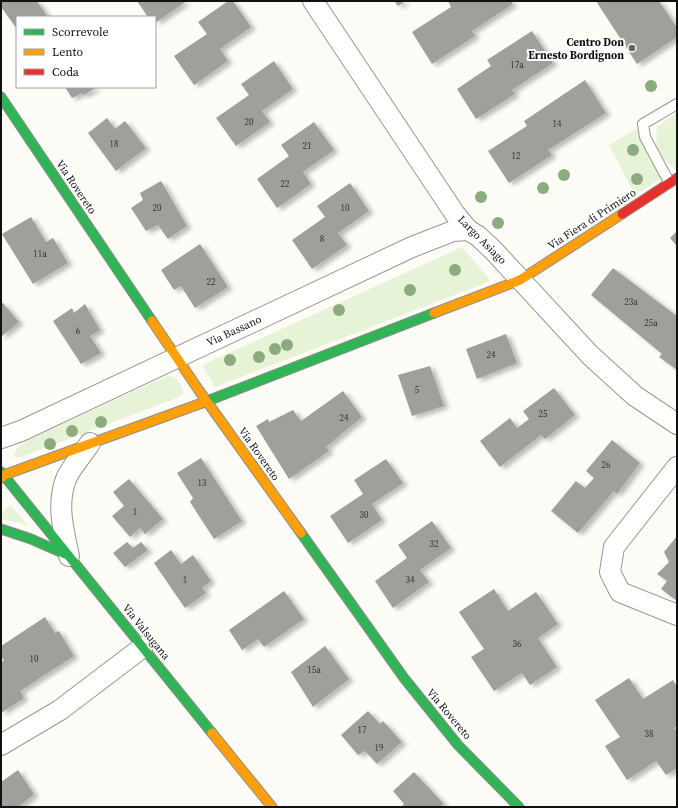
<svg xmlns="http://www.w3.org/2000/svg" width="678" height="808" viewBox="0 0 678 808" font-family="'Source Serif 4',serif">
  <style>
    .green { fill: #e7f3d7 }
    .building { fill: #a19f9c; filter: url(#shadow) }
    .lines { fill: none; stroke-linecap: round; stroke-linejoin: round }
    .lane-casing { stroke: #979795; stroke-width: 12 }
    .street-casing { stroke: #979795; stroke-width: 22 }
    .fast-casing { stroke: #8e8d8b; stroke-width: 11 }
    .slow-casing { stroke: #8e8d8b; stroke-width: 11 }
    .jam-casing { stroke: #8e8d8b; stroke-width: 11 }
    .lane { stroke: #fffffe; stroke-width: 10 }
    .street { stroke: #fffffe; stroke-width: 20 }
    .fast { stroke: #30b455; stroke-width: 9 }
    .slow { stroke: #ff9f0a; stroke-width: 9 }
    .jam { stroke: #e5322d; stroke-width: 9 }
    .tree { fill: #8cac80 }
    .poi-dot { fill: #646362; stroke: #fff; stroke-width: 1.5 }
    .labels { text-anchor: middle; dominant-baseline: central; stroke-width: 4; stroke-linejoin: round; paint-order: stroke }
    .number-label { font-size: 9px; fill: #353434 }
    .poi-label { font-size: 11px; font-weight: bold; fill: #111; stroke: #fff; text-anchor: end }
    .street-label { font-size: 11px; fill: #111; stroke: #fff }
  </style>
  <defs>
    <filter id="shadow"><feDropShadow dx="4.5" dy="2.5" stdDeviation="2" flood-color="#0004"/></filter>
  </defs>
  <rect width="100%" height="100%" fill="#fdfcf7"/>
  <g class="green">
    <path d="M677 112V171C660 155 654 151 657 127Z"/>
    <polygon points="638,128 662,178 635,195 609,145"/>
    <polygon points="462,247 491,281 215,387 202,365"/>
    <polygon points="167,376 174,377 180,384 184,392 179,397 21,457 13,457 18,447 28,440"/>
    <polygon points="10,505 28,525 1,519 1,514"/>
  </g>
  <g class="building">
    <polygon points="1,1 37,1 48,17 17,17 17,29 1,7"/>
    <polygon points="137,1 187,1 155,23 155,17 148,17"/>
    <polygon points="228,1 233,1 251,27 220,49 228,61 194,85 174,56 207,34 198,22"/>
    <polygon points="394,1 406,1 398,6"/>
    <polygon points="448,1 511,1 513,4 472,31 475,36 432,64 412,32 451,7"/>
    <polygon points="596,1 659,1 677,28 677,37 637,64"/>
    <polygon points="532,31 553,63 512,90 515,94 476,119 457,89 491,66 487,60"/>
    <polygon points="274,61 293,89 262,111 270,122 236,146 216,118 249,95 241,84"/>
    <polygon points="585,80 606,113 548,150 552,155 509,183 488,151 527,126 524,121"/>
    <polygon points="65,87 97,87 84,95 82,93 72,98"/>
    <polygon points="107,118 115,129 125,121 146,148 116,171 88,133"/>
    <polygon points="314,122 334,150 303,172 311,184 277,208 257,179 289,156 281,145"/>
    <polygon points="161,181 187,226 168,239 158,225 146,231 131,208 143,200 140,193"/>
    <polygon points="350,183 369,211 338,233 347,245 312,269 292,240 325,217 317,206"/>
    <polygon points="31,217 46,242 53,238 68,263 33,284 2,234"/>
    <polygon points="677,231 677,246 670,238"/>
    <polygon points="200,244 228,287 195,308 181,286 174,290 161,270"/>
    <polygon points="613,268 677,316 677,370 659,357 662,354 591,295"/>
    <polygon points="1,301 19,322 1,337"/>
    <polygon points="85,304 100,330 90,336 101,353 81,364 53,321 72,308 74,313"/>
    <polygon points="506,334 517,363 477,379 466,349"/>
    <polygon points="430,366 444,406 412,416 398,375"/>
    <polygon points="554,388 575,415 545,439 541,435 500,467 480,441 510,418 517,428 529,419 523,411"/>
    <polygon points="343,391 362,417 326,447 329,451 289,479 256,426 268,419 269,422 293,410 301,421"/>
    <polygon points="612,440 640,463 617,494 614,491 578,533 551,511 576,481 585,488 594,478 586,471"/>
    <polygon points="201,458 242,521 214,539 190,502 193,498 177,473"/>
    <polygon points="386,459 403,483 372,504 382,520 348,543 330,516 363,494 354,480"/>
    <polygon points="129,479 163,519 145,534 140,528 130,537 112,516 124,506 113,492"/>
    <polygon points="432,521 451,548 420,570 429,582 393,608 375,581 407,558 398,545"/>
    <polygon points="677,536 677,601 661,589 667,581 657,574 669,562 664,552"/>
    <polygon points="127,542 133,548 141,542 148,550 125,567 113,553"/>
    <polygon points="171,550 181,564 193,555 211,581 202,588 206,593 185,608 154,563"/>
    <polygon points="494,589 508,611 536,592 558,624 538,638 557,667 530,685 522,673 494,691 471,657 484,649 459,612"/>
    <polygon points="284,591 304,619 264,647 258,639 242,650 229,630"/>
    <polygon points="45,617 55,633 59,631 74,656 20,691 24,698 1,713 1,662 4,661 1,656 1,646"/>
    <polygon points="325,646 349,679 313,707 291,672"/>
    <polygon points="629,678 643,699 673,680 677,687 677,726 674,728 677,732 677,768 666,775 656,761 627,780 605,746 620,737 595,700"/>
    <polygon points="368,711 380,724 383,721 402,742 377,764 365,751 358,755 341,735"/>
    <polygon points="18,770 34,794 19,807 1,807 1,782"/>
    <polygon points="414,772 444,804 440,807 401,807 404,804 393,791"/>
  </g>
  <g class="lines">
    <g class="lane-casing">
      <polyline id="lane" points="669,182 645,137 643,124 677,104"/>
    </g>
    <g class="street-casing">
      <g id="street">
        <polyline points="313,1 455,214 468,230 478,236 493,250 590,355 635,396 677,424"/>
        <polyline points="1,438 21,431 412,247 453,231 468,230"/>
        <polyline points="677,467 614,547 610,572 620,592 677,615"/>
        <path d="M69 556C64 532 56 505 66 479 69 470 84 453 90 443"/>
        <polyline points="1,745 60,710 143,647"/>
      </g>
    </g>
    <g class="fast-casing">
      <g id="fast">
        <polyline points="1,97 152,321"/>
        <polyline points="202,403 434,313"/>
        <polyline points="1,472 212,733"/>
        <polyline points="1,529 31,539 65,554"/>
        <polyline points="301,533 404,678 458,745 519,807"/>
      </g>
    </g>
    <g class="slow-casing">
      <g id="slow">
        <polyline points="434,313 520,280 622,214"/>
        <polyline points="152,321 198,389 301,533"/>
        <polyline points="1,478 4,475 202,403"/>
        <polyline points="212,733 272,807"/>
      </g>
    </g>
    <g class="jam-casing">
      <polyline id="jam" points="622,214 677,178"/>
    </g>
    <use href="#lane" class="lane"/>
    <use href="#street" class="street"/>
    <use href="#fast" class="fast"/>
    <use href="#slow" class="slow"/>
    <use href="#jam" class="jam"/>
  </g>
  <g class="tree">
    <circle cx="651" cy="86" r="6"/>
    <circle cx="633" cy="150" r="6"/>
    <circle cx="564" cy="175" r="6"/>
    <circle cx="637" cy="179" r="6"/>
    <circle cx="543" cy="188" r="6"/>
    <circle cx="481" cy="197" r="6"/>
    <circle cx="498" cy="223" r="6"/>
    <circle cx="455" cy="270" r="6"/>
    <circle cx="410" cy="290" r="6"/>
    <circle cx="339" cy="310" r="6"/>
    <circle cx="287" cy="345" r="6"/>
    <circle cx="275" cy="349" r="6"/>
    <circle cx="259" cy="357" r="6"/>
    <circle cx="230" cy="360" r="6"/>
    <circle cx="101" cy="422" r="6"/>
    <circle cx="72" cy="431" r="6"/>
    <circle cx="50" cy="444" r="6"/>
  </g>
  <circle class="poi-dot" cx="632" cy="48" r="4"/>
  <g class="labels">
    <g class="number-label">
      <text x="517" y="65">17a</text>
      <text x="249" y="122">20</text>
      <text x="557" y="124">14</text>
      <text x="114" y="144">18</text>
      <text x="307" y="146">21</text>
      <text x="516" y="156">12</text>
      <text x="285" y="184">22</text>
      <text x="157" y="208">20</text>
      <text x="345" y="208">10</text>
      <text x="322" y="239">8</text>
      <text x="40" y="254">11a</text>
      <text x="211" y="282">22</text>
      <text x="631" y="302">23a</text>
      <text x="651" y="323">25a</text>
      <text x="78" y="331">6</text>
      <text x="491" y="355">24</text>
      <text x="417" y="390">5</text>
      <text x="543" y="414">25</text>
      <text x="344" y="418">24</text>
      <text x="606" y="465">26</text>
      <text x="202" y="483">13</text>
      <text x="135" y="512">1</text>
      <text x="364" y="515">30</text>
      <text x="434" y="544">32</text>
      <text x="185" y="580">1</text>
      <text x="410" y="580">34</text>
      <text x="517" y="644">36</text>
      <text x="34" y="659">10</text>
      <text x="314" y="670">15a</text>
      <text x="362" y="730">17</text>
      <text x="649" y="734">38</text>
      <text x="379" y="748">19</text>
    </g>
    <g class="poi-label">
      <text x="624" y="42">Centro Don<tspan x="624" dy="13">Ernesto Bordignon</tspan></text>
    </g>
    <g class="street-label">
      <text transform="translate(76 187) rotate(56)">Via Rovereto</text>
      <text transform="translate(592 219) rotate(-33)">Via Fiera di Primiero</text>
      <text transform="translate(482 240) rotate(45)">Largo Asiago</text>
      <text transform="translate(234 331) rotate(-25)">Via Bassano</text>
      <text transform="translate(259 454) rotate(55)">Via Rovereto</text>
      <text transform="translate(146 632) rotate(51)">Via Valsugana</text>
      <text transform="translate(449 714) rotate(50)">Via Rovereto</text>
    </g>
  </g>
  <rect width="678" height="808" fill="none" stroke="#111111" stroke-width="4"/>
  <rect x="16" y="16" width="140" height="72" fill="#ffffff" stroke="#a0a0a0"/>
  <rect x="24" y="29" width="20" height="6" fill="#30b455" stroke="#a0a0a0"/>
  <text x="52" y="36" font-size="12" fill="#111111">Scorrevole</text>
  <rect x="24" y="49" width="20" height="6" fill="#ff9f0a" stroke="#a0a0a0"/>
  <text x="52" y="56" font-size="12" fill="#111111">Lento</text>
  <rect x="24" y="69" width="20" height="6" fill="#e5322d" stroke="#a0a0a0"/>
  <text x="52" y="76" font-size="12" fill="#111111">Coda</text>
</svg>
